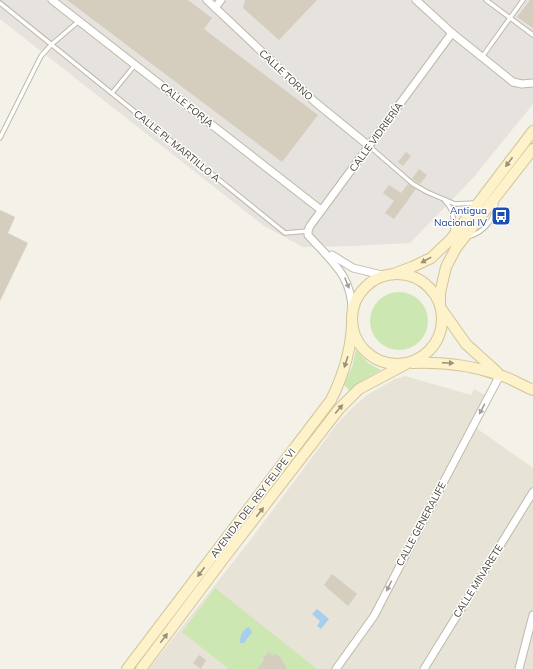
<svg xmlns="http://www.w3.org/2000/svg" width="533" height="669" viewBox="0 0 533 669" font-family="Mulish,sans-serif">
  <style>
    .residential { fill: #e7e3d6 }
    .industrial { fill: #e6e2dd }
    .green { fill: #cde7b2 }
    .water { fill: #a6ceee }
    .building { fill: #d5cdbe }
    .lines { fill: none; stroke-linecap: round; stroke-linejoin: round }
    .lane-casing { stroke: #bfb9ab; stroke-width: 5.5 }
    .street-casing { stroke: #bfb9ab; stroke-width: 9 }
    .secondary-casing { stroke: #d2c599; stroke-width: 12 }
    .lane { stroke: #fff; stroke-width: 3.5 }
    .street { stroke: #fff; stroke-width: 7 }
    .secondary { stroke: #fdf2c9; stroke-width: 10 }
    .oneway { fill: #999179 }
    .oneway2 { fill: #a3a09b }
    .labels { text-anchor: middle; dominant-baseline: central; stroke-width: 3; stroke-linejoin: round; paint-order: stroke }
    .street-label { font-size: 10px; fill: #474137; stroke: #fff }
    .transit-label { font-size: 10px; fill: #164399; stroke: #fff; text-anchor: end }
  </style>
  <rect width="100%" height="100%" fill="#f4f1e8"/>
  <polygon class="residential" points="405,376 471,395 474,389 487,396 472,425 533,468 533,669 149,669 255,534 337,424 352,408 367,395 395,379"/>
  <polygon class="industrial" points="0,0 533,0 533,104 473,178 410,243 354,246 303,247 264,226 0,19"/>
  <g class="green">
    <circle cx="399" cy="321" r="29"/>
    <polygon points="356,350 368,363 381,370 363,380 350,391 344,385 352,367"/>
    <polygon points="215,588 317,669 229,669 182,632"/>
  </g>
  <g class="water">
    <polygon points="317,609 329,619 321,629 317,626 320,621 312,614"/>
    <path d="M249 627 252 632 244 643H240C240 636 242 630 249 627Z"/>
  </g>
  <g class="building">
    <polygon points="67,0 188,0 212,18 204,29 318,115 282,162"/>
    <polygon points="245,0 317,0 279,40 243,8"/>
    <polygon points="530,0 533,0 533,28 517,17"/>
    <polygon points="406,152 411,156 403,166 398,162"/>
    <polygon points="419,169 427,175 420,184 412,179"/>
    <polygon points="408,184 416,189 394,219 385,213 394,201 383,193 389,185 401,193"/>
    <polygon points="0,210 15,217 8,233 28,243 0,301"/>
    <polygon points="332,574 357,594 348,606 324,585"/>
    <polygon points="269,652 273,656 275,653 280,657 287,669 257,669 264,660 263,658"/>
    <polygon points="199,655 206,660 201,669 193,663"/>
  </g>
  <g class="lines">
    <g class="lane-casing">
      <g id="lane">
        <polyline points="486,0 533,35"/>
        <polyline points="0,3 285,233 308,231"/>
        <polyline points="482,57 523,0"/>
        <polyline points="112,93 135,65"/>
        <polyline points="0,138 41,56 52,44 79,21"/>
        <polyline points="369,146 413,184 427,192 455,204 475,203"/>
        <path d="M445 201C454 210 454 219 453 230"/>
        <path d="M468 237C485 232 496 218 496 201"/>
      </g>
    </g>
    <g class="street-casing">
      <g id="street">
        <polyline points="52,0 321,210"/>
        <polyline points="207,0 315,102 369,146"/>
        <polyline points="416,0 452,33 513,82 522,84 533,83"/>
        <polyline points="215,8 221,0"/>
        <polyline points="332,255 353,268 386,276"/>
        <path d="M352 313C353 276 331 261 308 235V231L310 226 452 33"/>
        <polyline points="336,669 374,616 432,504 500,375"/>
        <polyline points="424,669 533,492"/>
        <polyline points="519,669 533,615"/>
      </g>
    </g>
    <g class="secondary-casing">
      <g id="secondary">
        <polyline points="396,273 412,267 431,258 451,239 533,131"/>
        <circle cx="397" cy="319" r="45"/>
        <polyline points="440,303 440,293 446,267 456,248 533,149"/>
        <polyline points="442,310 466,344 497,372"/>
        <path d="M413 363C443 362 471 365 499 375 511 378 521 385 533 390"/>
        <path d="M127 669 331 400C343 376 351 351 352 324"/>
        <polyline points="141,669 224,558 339,409 359,389 406,364"/>
      </g>
    </g>
    <use href="#lane" class="lane"/>
    <use href="#street" class="street"/>
    <use href="#secondary" class="secondary"/>
  </g>
  <defs><path id="oneway-solid" d="M-6-.8H1V-3.2L6.5 0L1 3.2V.8H-6Z"/></defs>
  <g class="oneway">
    <use href="#oneway-solid" transform="translate(509 162) rotate(127)"/>
    <use href="#oneway-solid" transform="translate(426 260) rotate(151)"/>
    <use href="#oneway-solid" transform="translate(346 362) rotate(108)"/>
    <use href="#oneway-solid" transform="translate(448 363) rotate(3)"/>
    <use href="#oneway-solid" transform="translate(339 409) rotate(-50)"/>
    <use href="#oneway-solid" transform="translate(260 512) rotate(-52)"/>
    <use href="#oneway-solid" transform="translate(201 572) rotate(127)"/>
    <use href="#oneway-solid" transform="translate(164 638) rotate(-53)"/>
  </g>
  <g class="oneway2">
    <use href="#oneway-solid" transform="translate(347 283) rotate(68)"/>
    <use href="#oneway-solid" transform="translate(482 409) rotate(118)"/>
    <use href="#oneway-solid" transform="translate(389 586) rotate(116)"/>
  </g>
  <defs>
    <g id="bus-square" transform="scale(1)"><rect x="-9" y="-9" width="18" height="18" rx="4" fill="#1a4fb4" stroke="#fff"/><path d="M-5-6H5V4H4V6H2V4H-2V6H-4V4H-5ZM-3.5-4V0h7V-4ZM-3.5 1.2v1.5H-2V1.2ZM2 1.2v1.5H3.5V1.2Z" fill="#fff"/></g>
  </defs>
  <g fill-rule="evenodd">
    <use href="#bus-square" x="501" y="216"/>
  </g>
  <g class="labels">
    <g class="street-label">
      <text transform="translate(286 75) rotate(43)">CALLE TORNO</text>
      <text transform="translate(187 105) rotate(38)">CALLE FORJA</text>
      <text transform="translate(376 137) rotate(-54)">CALLE VIDRIERÍA</text>
      <text transform="translate(177 146) rotate(39)">CALLE PL MARTILLO A</text>
      <text transform="translate(253 503) rotate(-53)">AVENIDA DEL REY FELIPE VI</text>
      <text transform="translate(421 524) rotate(-62)">CALLE GENERALIFE</text>
      <text transform="translate(478 581) rotate(-58)">CALLE MINARETE</text>
    </g>
    <g class="transit-label">
      <text x="487" y="210">Antigua<tspan x="487" dy="12">Nacional IV</tspan></text>
    </g>
  </g>
</svg>
